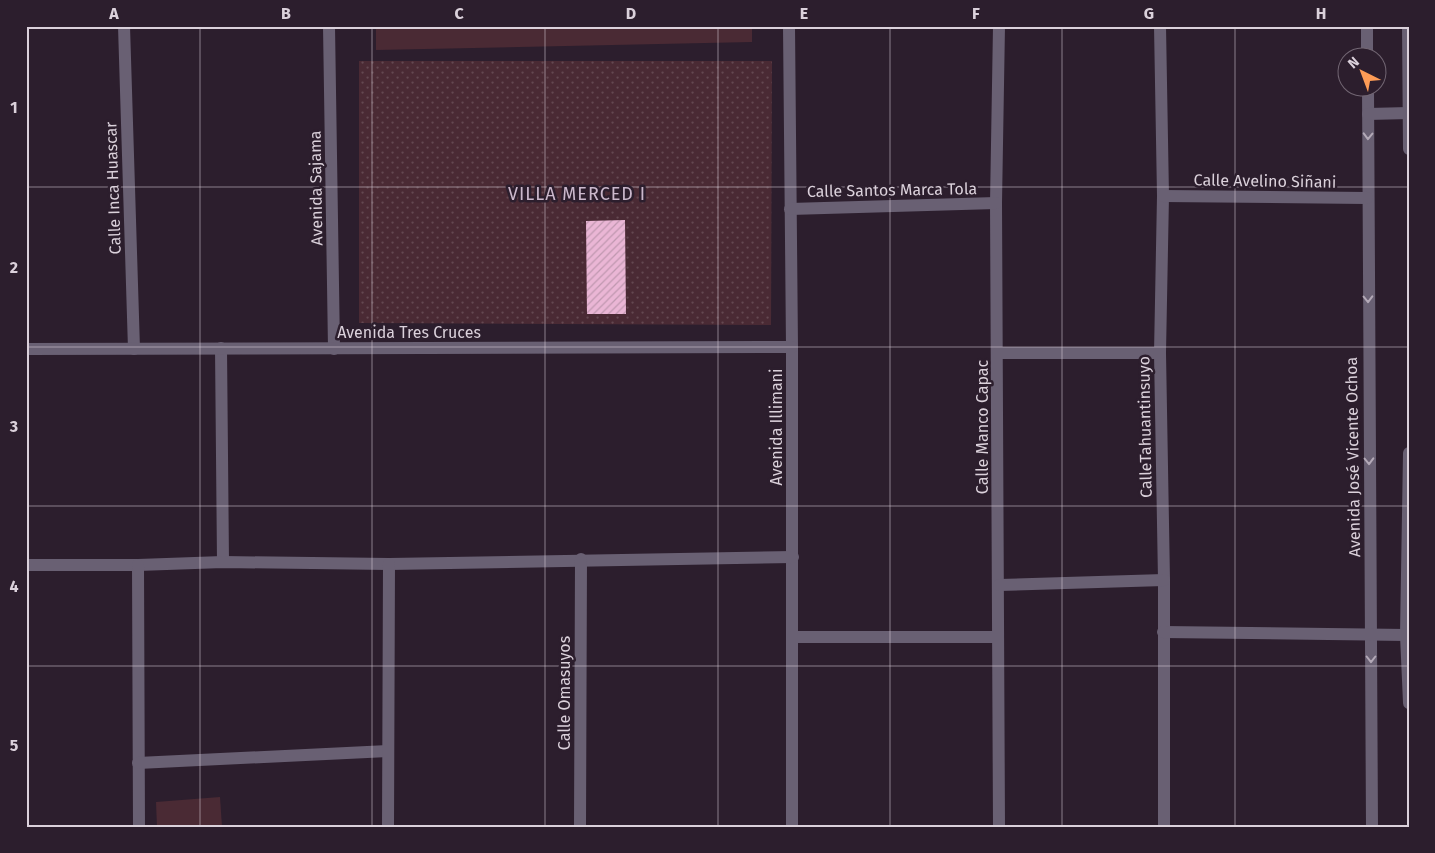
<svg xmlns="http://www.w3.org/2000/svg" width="1435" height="853" viewBox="0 0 1435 853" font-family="'Fira Sans',sans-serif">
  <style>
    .green { fill: #4a2a34 }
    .park { fill: url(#park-dots) }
    .building { fill: url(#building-hatch) }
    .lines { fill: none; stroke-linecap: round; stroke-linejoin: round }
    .minor { stroke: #696073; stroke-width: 12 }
    .oneway { stroke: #b3a9b7 }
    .grid { fill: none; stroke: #dbd1db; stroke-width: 1; stroke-opacity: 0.55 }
    .labels { text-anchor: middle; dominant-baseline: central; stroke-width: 5; stroke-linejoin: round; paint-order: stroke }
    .street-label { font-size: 16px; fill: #dbd1db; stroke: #2c1e2d }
    .neighbourhood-label { font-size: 18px; letter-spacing: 1px; fill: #cbb8cc; stroke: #2c1e2d }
    .neatline { fill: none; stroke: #dbd1db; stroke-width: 2 }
    .grid-label { font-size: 16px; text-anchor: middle; font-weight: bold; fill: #dbd1db }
  </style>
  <defs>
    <pattern id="park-dots" width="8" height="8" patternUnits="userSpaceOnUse" patternTransform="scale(1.25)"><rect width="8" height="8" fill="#4a2a34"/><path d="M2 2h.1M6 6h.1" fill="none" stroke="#644851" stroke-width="1.8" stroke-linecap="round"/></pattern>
    <pattern id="building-hatch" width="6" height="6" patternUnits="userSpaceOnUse" patternTransform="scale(1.25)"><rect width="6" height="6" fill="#eab6d5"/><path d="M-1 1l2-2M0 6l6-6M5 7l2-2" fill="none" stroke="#c098b0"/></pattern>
  </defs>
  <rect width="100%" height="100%" fill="#2c1e2d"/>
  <g class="green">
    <polygon points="376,26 752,26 752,42 376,50"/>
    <polygon points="220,797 222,827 157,827 156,802"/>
  </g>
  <polygon class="park" points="359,61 772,61 771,325 359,323"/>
  <polygon class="building" points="625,220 626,314 587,314 586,221"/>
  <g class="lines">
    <g class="minor">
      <polyline points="124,26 134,349"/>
      <polyline points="329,26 334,349"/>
      <polyline points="789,26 792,347 792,827"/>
      <polyline points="999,26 996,203 999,827"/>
      <polyline points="1160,26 1163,196 1160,353 1164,580 1164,827"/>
      <polyline points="1367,26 1367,58"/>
      <polyline points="1408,26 1409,149"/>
      <polyline points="1368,88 1372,827"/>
      <polyline points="1368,114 1409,113"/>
      <polyline points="1163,196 1367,198"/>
      <polyline points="790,209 996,203"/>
      <polyline points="221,348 223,562"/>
      <polyline points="26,349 792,347"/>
      <polyline points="998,353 1160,353"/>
      <polyline points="1409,453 1406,635 1409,703"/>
      <polyline points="26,565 138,565 223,562 389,564 793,557"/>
      <polyline points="138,565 139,827"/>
      <polyline points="999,585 1164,580"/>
      <polyline points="1163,632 1406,635"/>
      <polyline points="793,637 998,637"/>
      <polyline points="138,763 388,751"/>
      <polyline points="388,827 389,564"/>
      <polyline points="580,827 581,559"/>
    </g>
  </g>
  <defs><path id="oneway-chevron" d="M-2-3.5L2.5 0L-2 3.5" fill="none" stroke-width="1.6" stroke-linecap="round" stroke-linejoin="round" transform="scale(1.25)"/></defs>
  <g class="oneway">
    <use href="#oneway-chevron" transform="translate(1368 136) rotate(91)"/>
    <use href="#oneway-chevron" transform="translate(1368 299) rotate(89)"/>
    <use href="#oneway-chevron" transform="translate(1369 461) rotate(89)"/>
    <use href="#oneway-chevron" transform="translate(1371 659) rotate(90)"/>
  </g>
  <path class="grid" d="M200 26V827M372 26V827M545 26V827M718 26V827M890 26V827M1062 26V827M1235 26V827M26 187H1409M26 347H1409M26 506H1409M26 666H1409"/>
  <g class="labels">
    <g class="street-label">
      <text transform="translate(1265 181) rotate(1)">Calle Avelino Siñani</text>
      <text transform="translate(113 188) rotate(-92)">Calle Inca Huascar</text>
      <text transform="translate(316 188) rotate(-91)">Avenida Sajama</text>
      <text transform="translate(892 190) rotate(-1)">Calle Santos Marca Tola</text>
      <text x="409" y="332">Avenida Tres Cruces</text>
      <text transform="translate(776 427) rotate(-90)">Avenida Illimani</text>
      <text transform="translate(982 427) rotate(-90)">Calle Manco Capac</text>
      <text transform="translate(1145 427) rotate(-91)">CalleTahuantinsuyo</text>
      <text transform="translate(1353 457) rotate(-91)">Avenida José Vicente Ochoa</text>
      <text transform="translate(564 693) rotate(-90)">Calle Omasuyos</text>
    </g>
    <g class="neighbourhood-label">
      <text x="577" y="194">VILLA MERCED I</text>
    </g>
  </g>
  <rect width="1435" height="853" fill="none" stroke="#2c1e2d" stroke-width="55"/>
  <g transform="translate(1362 72) rotate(318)"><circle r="24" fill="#2c1e2d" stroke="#726673"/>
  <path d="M0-4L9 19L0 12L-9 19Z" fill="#fd9c56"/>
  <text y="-8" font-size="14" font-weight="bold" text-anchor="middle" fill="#dbd1db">N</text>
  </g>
  <rect x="28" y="28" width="1380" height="798" class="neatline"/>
  <g class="grid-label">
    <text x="114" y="19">A</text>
    <text x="286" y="19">B</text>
    <text x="459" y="19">C</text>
    <text x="631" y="19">D</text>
    <text x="804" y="19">E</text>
    <text x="976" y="19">F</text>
    <text x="1149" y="19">G</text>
    <text x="1321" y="19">H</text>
    <text x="14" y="113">1</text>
    <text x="14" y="273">2</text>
    <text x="14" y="432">3</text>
    <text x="14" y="592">4</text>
    <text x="14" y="751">5</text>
  </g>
</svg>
